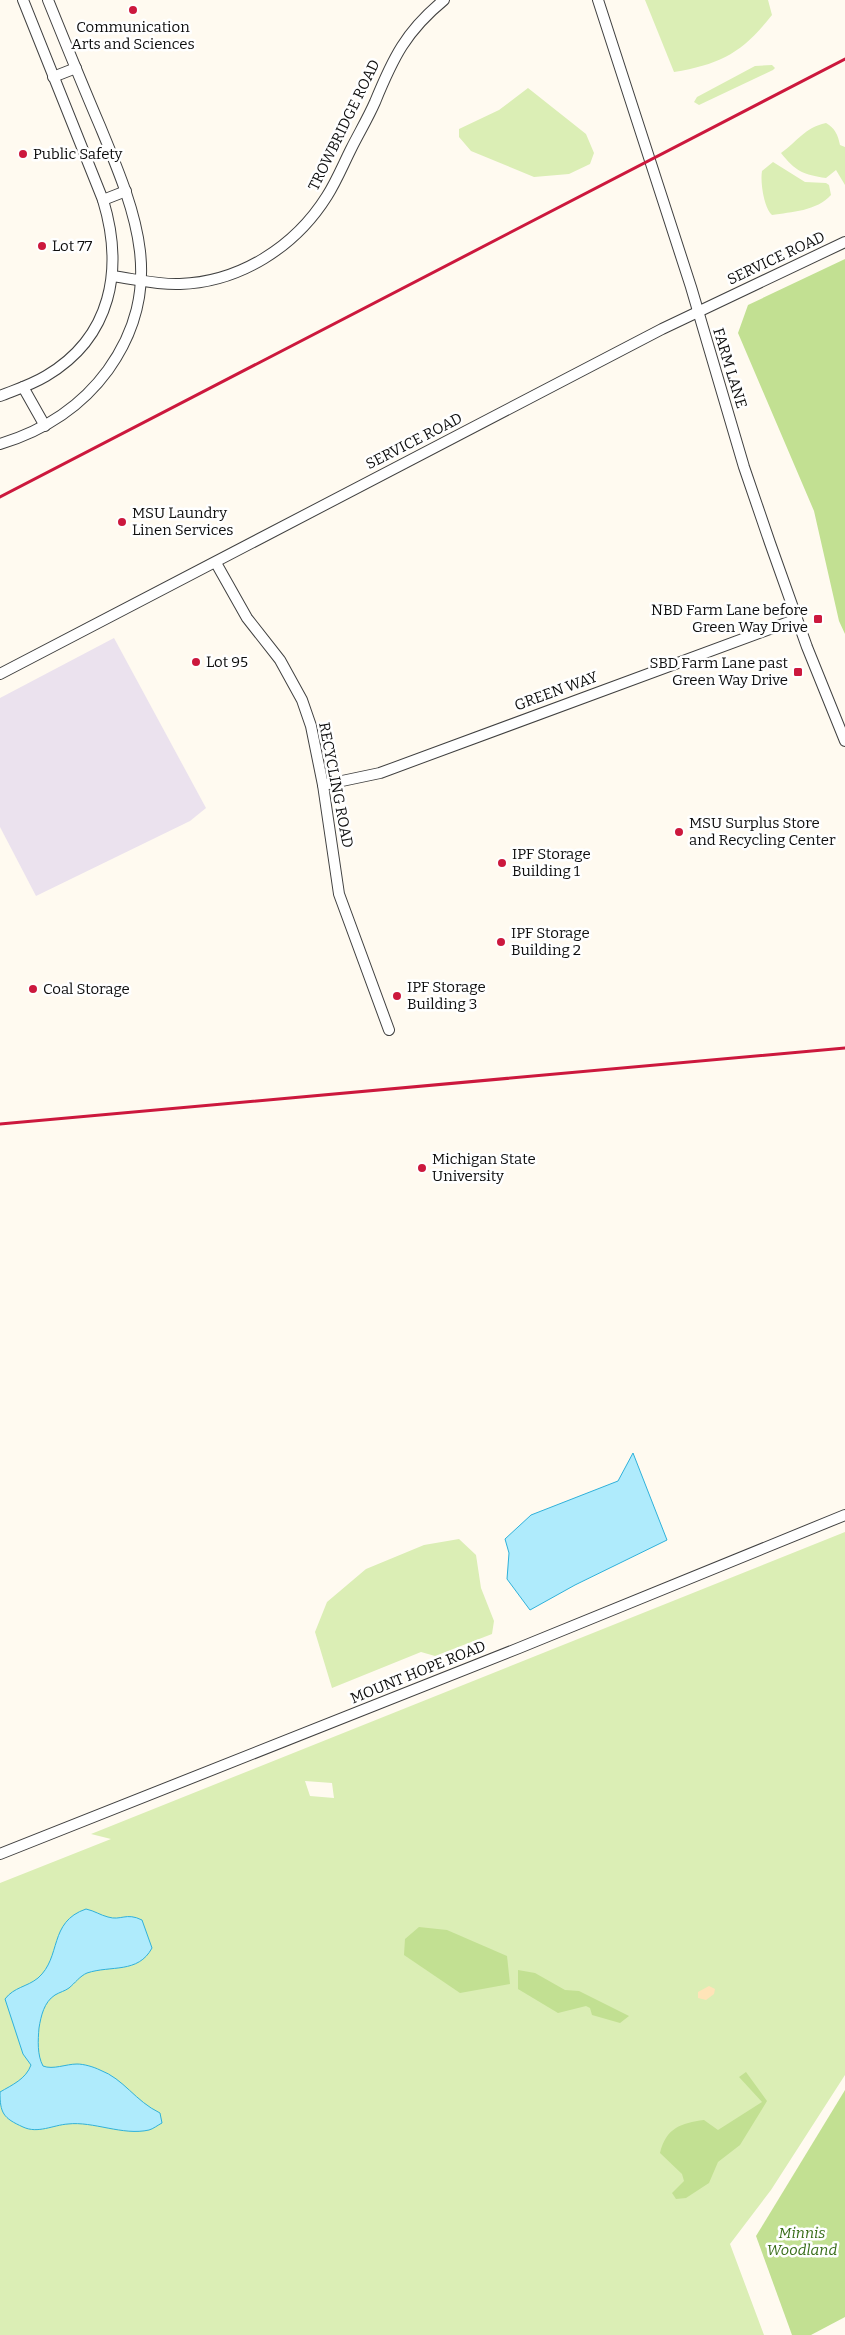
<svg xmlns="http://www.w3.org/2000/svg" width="845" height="2335" viewBox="0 0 845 2335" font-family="Bitter,serif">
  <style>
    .industrial { fill: #ebe2ee }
    .green { fill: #dbeeb5; fill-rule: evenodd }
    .forest { fill: #c2e092 }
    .sand { fill: #ffe4b8 }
    .water { fill: #afebfc; stroke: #2fb1da }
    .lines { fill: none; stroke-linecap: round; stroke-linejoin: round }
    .minor-casing { stroke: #414141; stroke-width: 12 }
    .minor { stroke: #fff; stroke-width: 10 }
    .rail { stroke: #cc183d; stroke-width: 3 }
    .poi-dot { fill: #cc183d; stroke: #fff; stroke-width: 2 }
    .labels { text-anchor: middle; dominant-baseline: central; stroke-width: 5; stroke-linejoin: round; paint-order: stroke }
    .poi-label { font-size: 15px; fill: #0e0e0e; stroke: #fff; text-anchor: start }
    .street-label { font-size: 15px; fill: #0e0e0e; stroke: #fff }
    .park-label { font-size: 15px; font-style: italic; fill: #376d18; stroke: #fff }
  </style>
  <rect width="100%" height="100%" fill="#fffaf0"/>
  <polygon class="industrial" points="114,638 206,808 190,821 36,896 0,827 0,698"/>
  <g class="green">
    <path d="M645 0H768L772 15C742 53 721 64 674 72Z"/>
    <polygon points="772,65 775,68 773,70 699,105 694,102 697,97 755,66"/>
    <polygon points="528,88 586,134 594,153 590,164 569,174 534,177 471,151 459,137 459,129 499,110"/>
    <path d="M826 123C835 128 838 135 840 145L845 147V185L836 170 826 178C804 175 795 171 781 153 798 141 804 128 826 123Z"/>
    <path d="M773 162 805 182 826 183 829 185 831 195C817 211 791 212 772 215 764 208 760 182 762 171Z"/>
    <path d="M845 1532V2075L771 2190 730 2244 764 2335H0V1883L111 1839 91 1834ZM305 1781 332 1783 334 1798 310 1796Z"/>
    <polygon points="459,1539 476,1555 481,1588 494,1621 492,1634 435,1656 421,1652 332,1688 315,1632 327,1602 366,1569 424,1545"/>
  </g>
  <g class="forest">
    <polygon points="845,259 845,634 839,621 814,511 738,333 748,305"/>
    <polygon points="419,1927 447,1930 507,1956 510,1984 460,1993 404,1955 405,1939"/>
    <polygon points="518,1970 535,1973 565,1990 579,1991 629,2016 620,2023 592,2015 590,2008 586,2006 558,2013 518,1989"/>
    <path d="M746 2072 767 2101 740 2145 718 2162 709 2183 686 2198 676 2199 672 2193 684 2181 682 2174 660 2153C666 2128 681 2123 704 2120L718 2130 762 2102 739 2077Z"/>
    <polygon points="845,2090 845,2317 811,2335 792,2335 756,2236"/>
  </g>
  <polygon class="sand" points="709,1986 715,1989 714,1994 706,2000 698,1998 698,1992"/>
  <g class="water">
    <polygon points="633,1453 667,1540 575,1585 530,1610 507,1579 509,1553 505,1539 531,1515 618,1481"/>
    <path d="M86 1909C95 1911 100 1915 108 1917 121 1921 126 1912 142 1920L152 1948C138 1974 111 1965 87 1973 80 1976 75 1983 69 1988 65 1991 60 1992 55 1995 44 2002 41 2016 39 2028 38 2040 37 2055 43 2066 53 2070 66 2064 77 2064 84 2064 94 2067 100 2070 124 2079 135 2101 160 2113L162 2123C158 2125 153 2129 149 2130 123 2136 93 2121 68 2124 53 2125 38 2134 23 2127 3 2118 0 2113 0 2092 12 2085 26 2079 31 2065L23 2054 5 1999C14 1987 27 1987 38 1978 62 1957 48 1922 86 1909Z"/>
  </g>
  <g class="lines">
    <g class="minor-casing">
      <g id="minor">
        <polyline points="598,0 691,287 744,467 770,543 807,647 845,741"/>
        <polyline points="53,77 76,68"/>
        <polyline points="103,200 126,191"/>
        <path d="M112 276C135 279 158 285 180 284 240 282 295 247 327 196 336 182 343 165 351 149 359 133 368 118 375 102 393 58 406 31 444 0"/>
        <polyline points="23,387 45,426"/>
        <path d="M0 396C15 390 31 385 46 376 112 337 124 269 103 200L23 0"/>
        <path d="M0 444C43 431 81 407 108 370 168 286 135 211 100 126 82 84 65 42 48 0"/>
        <polyline points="216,563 247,618 280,660 302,700 311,726 323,785 339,894 389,1030"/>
        <polyline points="0,674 662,329 845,242"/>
        <polyline points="323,785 380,773 797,619"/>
        <polyline points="0,1854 519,1648 845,1515"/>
      </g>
    </g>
    <use href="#minor" class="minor"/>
    <g class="rail">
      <polyline points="0,497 845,59"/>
      <polyline points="0,1124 845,1048"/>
    </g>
  </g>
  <g class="poi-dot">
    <circle cx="133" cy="10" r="5"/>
    <circle cx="23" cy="154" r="5"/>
    <circle cx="42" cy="246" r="5"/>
    <circle cx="122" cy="522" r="5"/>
    <rect x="813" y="614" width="10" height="10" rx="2.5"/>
    <circle cx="196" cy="662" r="5"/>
    <rect x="793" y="667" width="10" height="10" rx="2.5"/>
    <circle cx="679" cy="832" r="5"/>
    <circle cx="502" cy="863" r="5"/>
    <circle cx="501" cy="942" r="5"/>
    <circle cx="33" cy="989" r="5"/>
    <circle cx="397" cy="996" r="5"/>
    <circle cx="422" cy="1168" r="5"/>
  </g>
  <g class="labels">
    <g class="poi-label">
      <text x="133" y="27" text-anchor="middle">Communication<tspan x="133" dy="17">Arts and Sciences</tspan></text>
      <text x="33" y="154">Public Safety</text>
      <text x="52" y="246">Lot 77</text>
      <text x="132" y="513">MSU Laundry<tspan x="132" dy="17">Linen Services</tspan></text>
      <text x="808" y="610" text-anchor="end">NBD Farm Lane before<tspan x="808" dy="17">Green Way Drive</tspan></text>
      <text x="206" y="662">Lot 95</text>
      <text x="788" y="663" text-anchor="end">SBD Farm Lane past<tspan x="788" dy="17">Green Way Drive</tspan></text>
      <text x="689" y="823">MSU Surplus Store<tspan x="689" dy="17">and Recycling Center</tspan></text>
      <text x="512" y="854">IPF Storage<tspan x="512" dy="17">Building 1</tspan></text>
      <text x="511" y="933">IPF Storage<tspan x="511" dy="17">Building 2</tspan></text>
      <text x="407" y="987">IPF Storage<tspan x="407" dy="17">Building 3</tspan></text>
      <text x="43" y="989">Coal Storage</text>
      <text x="432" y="1159">Michigan State<tspan x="432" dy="17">University</tspan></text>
    </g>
    <g class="street-label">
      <text transform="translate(344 125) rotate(-64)">TROWBRIDGE ROAD</text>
      <text transform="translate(776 258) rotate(-25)">SERVICE ROAD</text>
      <text transform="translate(730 368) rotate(73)">FARM LANE</text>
      <text transform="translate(414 441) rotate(-27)">SERVICE ROAD</text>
      <text transform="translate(556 691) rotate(-20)">GREEN WAY</text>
      <text transform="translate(336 785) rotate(79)">RECYCLING ROAD</text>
      <text transform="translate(418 1672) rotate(-22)">MOUNT HOPE ROAD</text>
    </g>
    <g class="park-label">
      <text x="802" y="2233">Minnis<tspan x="802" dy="17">Woodland</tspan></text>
    </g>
  </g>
</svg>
